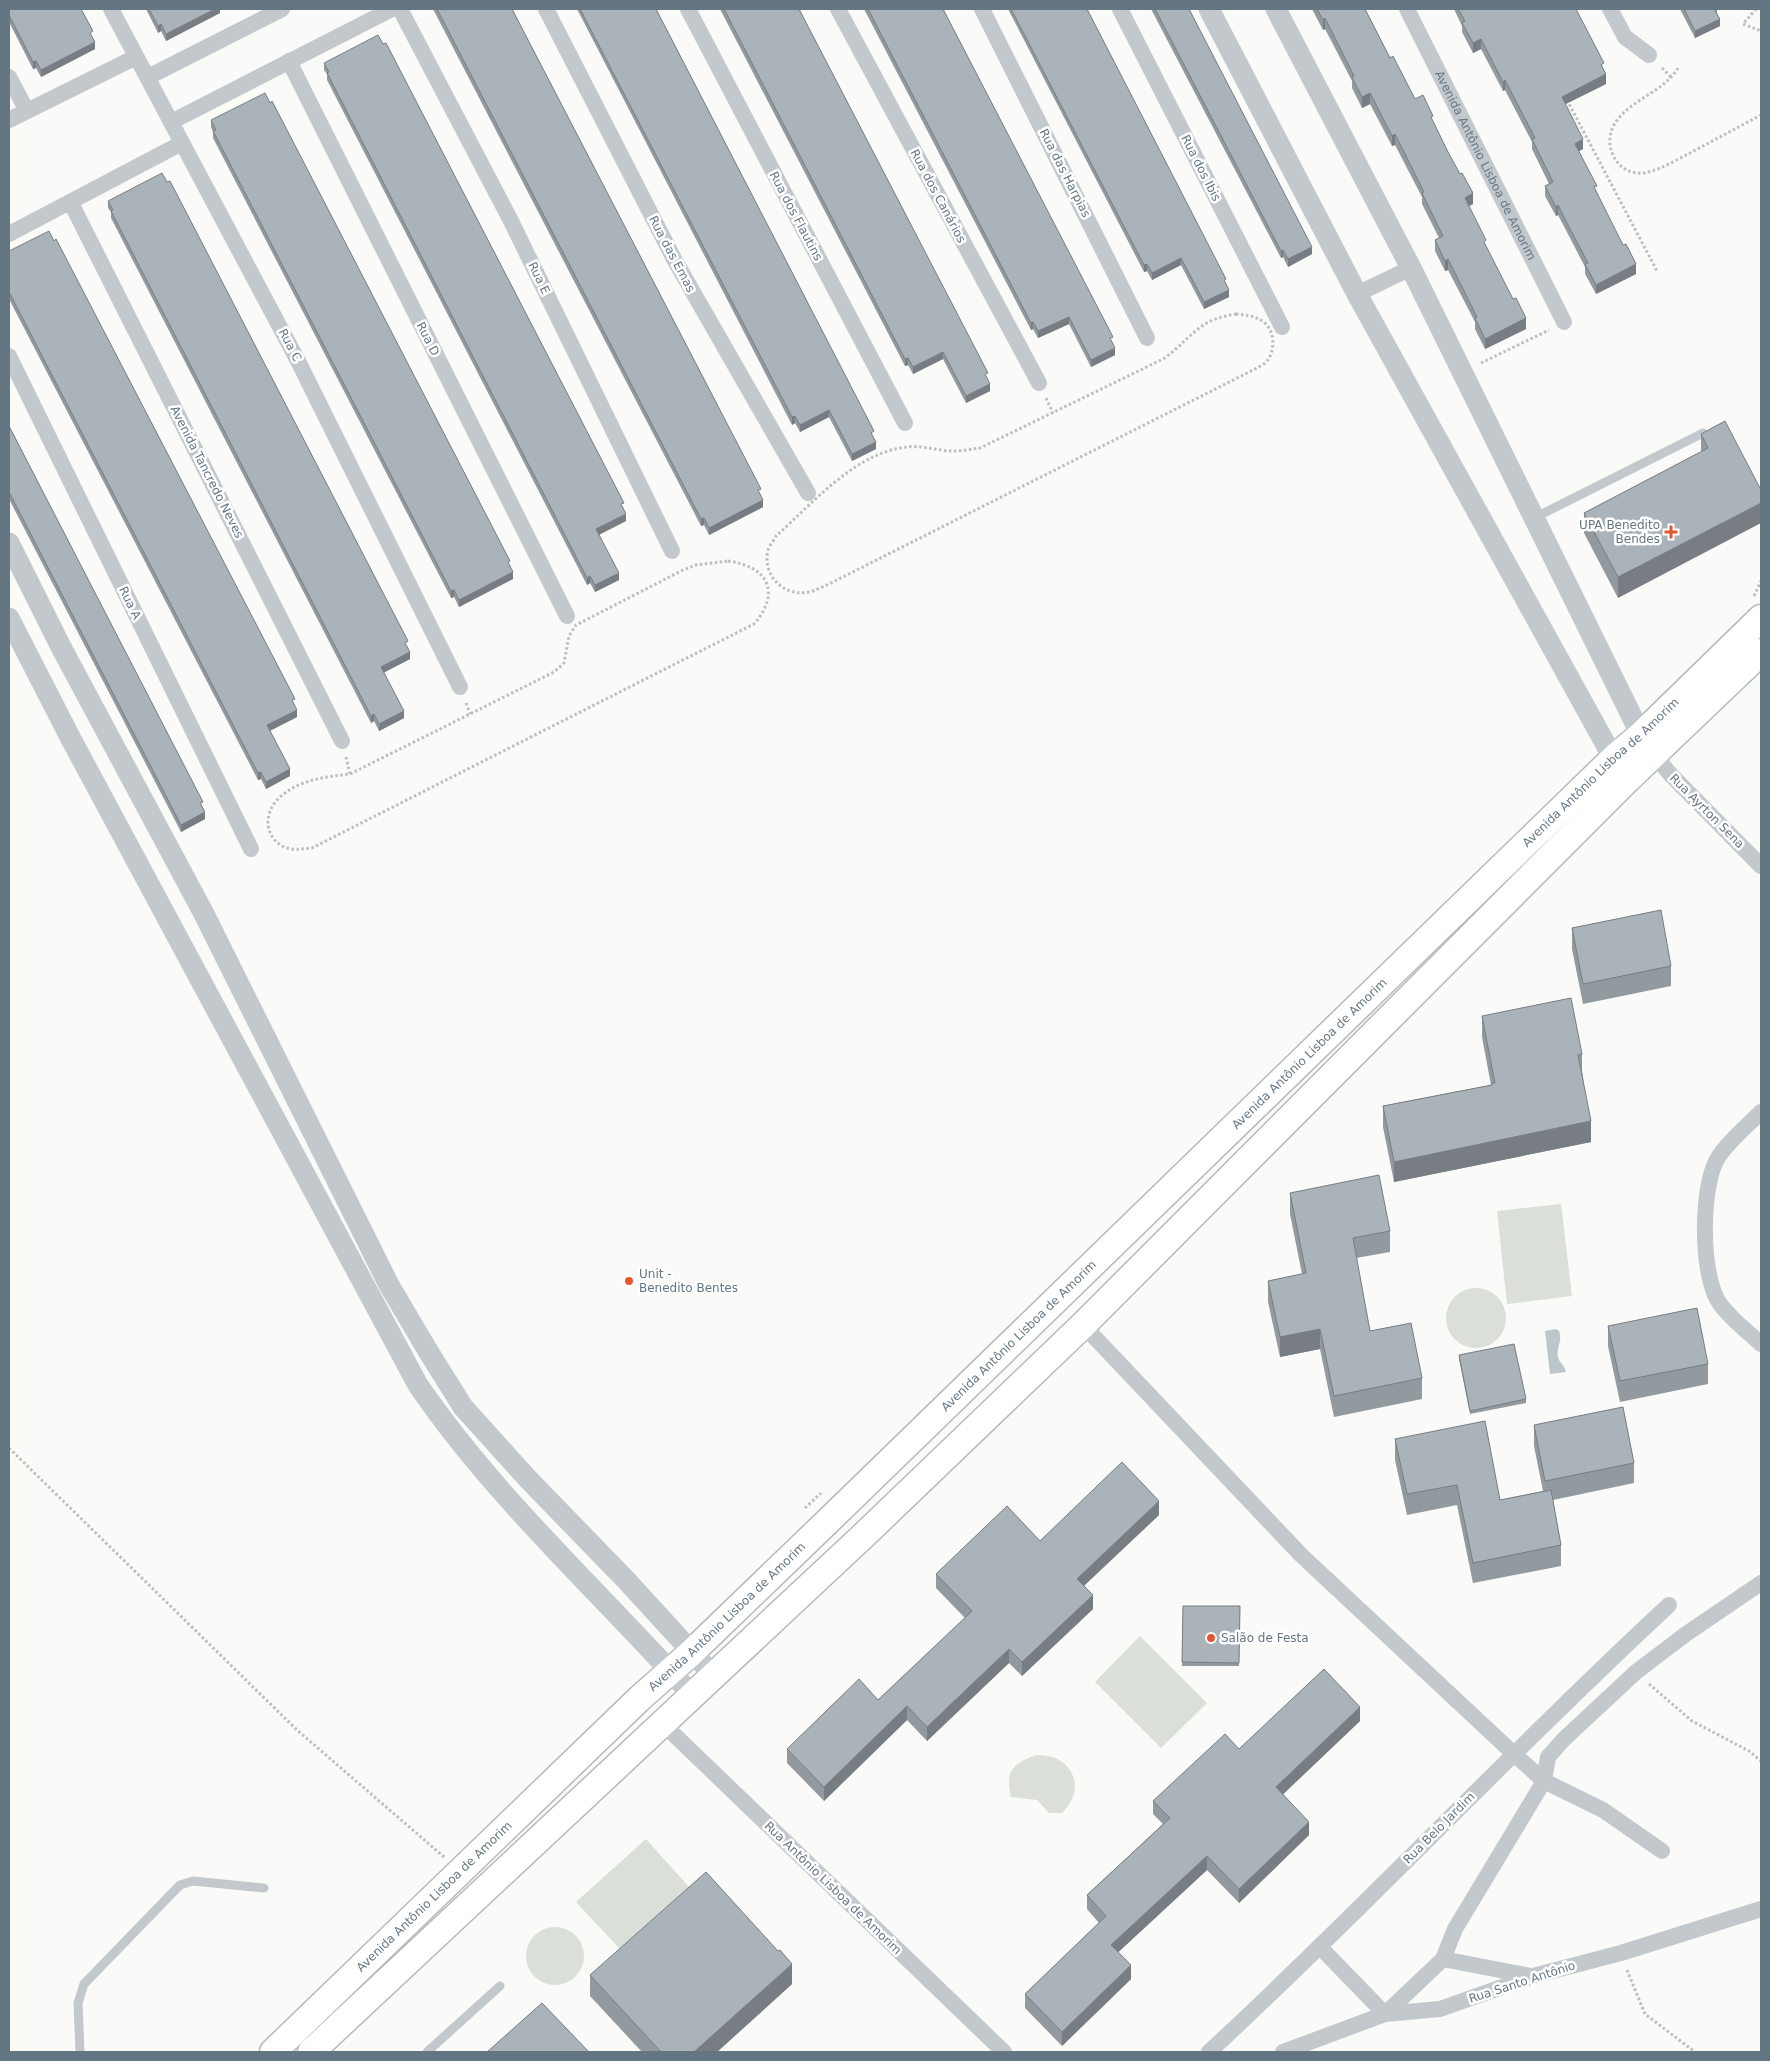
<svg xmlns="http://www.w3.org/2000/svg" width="1770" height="2061" viewBox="0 0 1770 2061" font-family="'DejaVu Sans',sans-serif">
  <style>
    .green { fill: #dadfd7 }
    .water { fill: #bbc7cb }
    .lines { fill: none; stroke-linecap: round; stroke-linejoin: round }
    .primary-casing { stroke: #b5babe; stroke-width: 29 }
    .path { stroke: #bbbfc2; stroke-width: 3; stroke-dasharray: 2.5 2.5; stroke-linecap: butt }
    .service { stroke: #c3c8cc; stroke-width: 9 }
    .minor { stroke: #c3c8cc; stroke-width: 16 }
    .tertiary { stroke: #c3c8cc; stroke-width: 21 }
    .primary { stroke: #fff; stroke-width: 26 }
    .wall { fill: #929a9f }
    .shaded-wall { fill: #777d82 }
    .building { fill: #aab3b9; stroke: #777d82 }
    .poi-dot { fill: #e4572e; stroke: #fff; stroke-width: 2 }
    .labels { text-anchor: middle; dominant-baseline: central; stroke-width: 5; stroke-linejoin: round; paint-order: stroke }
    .street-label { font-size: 12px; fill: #657683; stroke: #fff }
    .poi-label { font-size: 12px; fill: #657683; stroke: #fff; text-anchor: start }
  </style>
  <rect width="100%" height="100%" fill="#fafaf8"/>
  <g class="green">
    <polygon points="1561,1204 1572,1296 1507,1304 1497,1211"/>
    <circle cx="1476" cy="1318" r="30"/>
    <polygon points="1140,1636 1207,1703 1161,1748 1095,1682"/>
    <path d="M1037 1755C1072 1754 1088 1788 1062 1813H1049L1037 1800 1011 1797C1005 1771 1013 1763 1037 1755Z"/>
    <polygon points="646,1839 689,1887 620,1949 576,1902"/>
    <circle cx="555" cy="1956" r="29"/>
  </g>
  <path class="water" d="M1556 1329 1559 1331C1563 1340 1556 1348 1558 1357 1559 1363 1565 1365 1566 1372L1550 1374 1545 1331Z"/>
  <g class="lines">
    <g class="primary-casing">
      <g id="primary">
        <path id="s2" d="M273 2052 640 1698 691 1653 827 1522 1615 757 1641 735 1761 618"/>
        <polyline points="311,2052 863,1536 1083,1325 1626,781 1761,652"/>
      </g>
    </g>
    <g class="path">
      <polyline points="1756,9 1743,24 1761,31"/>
      <polyline points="1662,68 1672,78"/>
      <path d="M1678 68C1664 92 1631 99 1615 123 1601 145 1617 176 1644 173 1660 170 1676 160 1690 153 1714 140 1737 128 1761 115"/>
      <polyline points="1567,100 1657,271"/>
      <path d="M1236 314C1246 315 1258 316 1266 324 1275 333 1275 351 1267 361 1265 364 1260 366 1257 368L827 585C821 587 815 591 809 592 783 597 762 575 768 550 770 545 774 540 776 536 813 503 856 452 907 447 922 445 938 451 953 451 962 451 971 449 980 448L1163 359C1178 349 1188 336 1202 326 1212 319 1224 316 1236 314Z"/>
      <polyline points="1481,363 1549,330"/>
      <polyline points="1046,398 1053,413"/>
      <path d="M728 561C767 566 782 592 754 624L312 848C302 849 291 851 282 846 264 835 264 813 278 799 297 780 324 777 350 774L554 672 564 663 569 636 576 625 683 570 696 565Z"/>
      <polyline points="1754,596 1761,581"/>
      <polyline points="466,703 470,714"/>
      <polyline points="346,757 350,774"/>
      <polyline points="9,1448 297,1730 444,1857"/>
      <polyline points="805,1508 821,1493"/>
      <polyline points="1649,1684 1692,1721 1749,1751 1761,1761"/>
      <polyline points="1627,1970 1645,2014 1695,2052"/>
    </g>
    <g class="service">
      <polyline points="1534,518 1703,433"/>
      <polyline points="80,2052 78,2003 84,1984 180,1885 193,1881 264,1888"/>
      <polyline points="427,2052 500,1986"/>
    </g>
    <g class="minor">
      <polyline points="111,9 299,363 460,687"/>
      <polyline points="400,9 511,221 672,551"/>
      <polyline points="546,9 674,259 808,493"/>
      <polyline points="688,9 905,423"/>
      <polyline points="838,9 1039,383"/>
      <polyline points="982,9 1147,338"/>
      <polyline points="1120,9 1282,327"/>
      <path id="s1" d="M1407 9 1564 322"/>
      <polyline points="1610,9 1625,37 1649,55"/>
      <polyline points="289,61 567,616"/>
      <polyline points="9,77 27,111"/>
      <polyline points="148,77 282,9"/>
      <polyline points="9,120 136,57"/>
      <polyline points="171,122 392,9"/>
      <polyline points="71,203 342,741"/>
      <polyline points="9,234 182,143"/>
      <polyline points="1357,294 1411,268"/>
      <polyline points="9,356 251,849"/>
      <polyline points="1654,754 1670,774 1761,866"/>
      <path d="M1761 1112C1748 1125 1729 1141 1719 1156 1700 1183 1700 1277 1720 1304 1731 1319 1748 1332 1761 1344"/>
      <polyline points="1083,1325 1301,1555 1514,1754 1544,1781 1603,1810 1662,1851"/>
      <polyline points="662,1723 1004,2052"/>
      <polyline points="1320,1947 1385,2014 1443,1959 1455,1929 1544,1781 1548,1757 1564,1739 1636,1672 1686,1634 1761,1583"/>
      <polyline points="1443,1959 1531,1976"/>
      <path d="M1209 2052C1366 1907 1512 1750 1669 1605"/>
      <polyline points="1283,2052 1385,2014 1440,2009 1533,1976 1621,1953 1761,1909"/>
    </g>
    <g class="tertiary">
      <polyline points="1209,9 1357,294 1621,772"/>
      <polyline points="1276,9 1411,268 1641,735 1650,748"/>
      <polyline points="9,543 61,647 203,912 389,1285 428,1351 463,1407 528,1479 626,1580 713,1675"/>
      <path d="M9 618 71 739 418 1385C496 1499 600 1592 692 1695"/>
    </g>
    <use href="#primary" class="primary"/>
  </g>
  <g class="wall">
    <polygon points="9,9 93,38 95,49 41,77 36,68 33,69 9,22"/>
    <polygon points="146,9 220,9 220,13 166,41 161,31 158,33"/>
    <polygon points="433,9 512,9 761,496 763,507 709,535 704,525 701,526"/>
    <polygon points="577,9 656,9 874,438 876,449 852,461 829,417 800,432 795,423 792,425"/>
    <polygon points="720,9 799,9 988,380 990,391 966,403 943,359 913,374 908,365 905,366"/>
    <polygon points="864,9 943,9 1113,344 1115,355 1091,367 1069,324 1038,338 1033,329 1031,330"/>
    <polygon points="1008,9 1087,9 1226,285 1229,297 1204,309 1181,265 1152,280 1147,271 1144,272"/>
    <polygon points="1151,9 1189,9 1312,254 1288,267 1283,257 1281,258"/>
    <polygon points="1312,9 1365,9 1390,58 1415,99 1433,122 1473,204 1469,206 1486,247 1526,329 1485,349 1475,329 1475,322 1461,295 1448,270 1445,271 1435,251 1435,240 1439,238 1422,204 1422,197 1395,145 1392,146 1370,104 1362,108 1352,88 1352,81 1336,50 1325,29 1323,30"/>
    <polygon points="1454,9 1576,9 1604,70 1606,84 1565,104 1583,149 1579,151 1597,193 1636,274 1596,294 1585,274 1585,267 1569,236 1558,215 1556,216 1545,196 1545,186 1549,184 1532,149 1532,142 1505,90 1503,91 1481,49 1473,53 1462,32 1462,26"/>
    <polygon points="1680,9 1717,9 1717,14 1720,26 1695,38"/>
    <polygon points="324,63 624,509 626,521 599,535 619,580 595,592 590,583 587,585 327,80 327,74 324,70"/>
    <polygon points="211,120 510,568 513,579 459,607 454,597 451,598 213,138 213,132 211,127"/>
    <polygon points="108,201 408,648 410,659 383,673 404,718 379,731 374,721 371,723 111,218 111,212 108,208"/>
    <polygon points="9,251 295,706 297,717 270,731 290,776 266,789 261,779 258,780 9,299"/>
    <polygon points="1725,421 1618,598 1584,533 1584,513 1701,452 1701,434"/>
    <polygon points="9,426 203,808 205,819 181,832 9,499"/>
    <polygon points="1572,928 1671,966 1671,986 1583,1004 1572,949"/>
    <polygon points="1482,1016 1582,1054 1582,1070 1591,1142 1394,1182 1383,1127 1383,1106 1491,1085 1482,1037"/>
    <polygon points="1290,1193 1390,1231 1390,1252 1356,1258 1370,1331 1422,1378 1422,1399 1334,1417 1320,1349 1280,1357 1268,1302 1268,1281 1302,1274 1290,1214"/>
    <polygon points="1608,1326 1708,1364 1708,1384 1620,1402 1608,1346"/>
    <polygon points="1459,1355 1526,1399 1526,1403 1470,1414 1459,1359"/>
    <polygon points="1534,1425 1634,1463 1634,1483 1553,1500 1561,1545 1561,1566 1473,1583 1457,1505 1407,1515 1395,1460 1395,1439 1500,1500 1543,1491 1534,1446"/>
    <polygon points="1159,1515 1084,1586 1093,1609 1022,1676 1009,1663 927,1741 907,1720 824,1801 787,1763 787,1749 878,1700 965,1618 936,1588 936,1574 1040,1541"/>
    <polygon points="1183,1606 1240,1606 1239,1666 1182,1666"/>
    <polygon points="1360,1721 1283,1794 1309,1835 1239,1903 1207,1870 1118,1952 1131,1979 1062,2046 1025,2008 1025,1994 1099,1923 1087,1909 1087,1895 1163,1824 1153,1814 1153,1801 1239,1749"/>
    <polygon points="590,1975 792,1984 717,2052 642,2052 590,1996"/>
  </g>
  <g class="shaded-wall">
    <polygon points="215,9 220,9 220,13 166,41 166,34"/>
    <polygon points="1325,18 1325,29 1323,30 1323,20"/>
    <polygon points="1720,19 1720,26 1695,38 1695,31"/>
    <polygon points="161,24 161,31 158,33 158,26"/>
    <polygon points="1481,39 1481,49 1473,53 1473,43"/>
    <polygon points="95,42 95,49 41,77 41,70"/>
    <polygon points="36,61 36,68 33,69 33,62"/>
    <polygon points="1606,74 1606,84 1562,106 1562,97"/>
    <polygon points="1505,80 1505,90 1503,91 1503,82"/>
    <polygon points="1370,93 1370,104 1362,108 1362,97"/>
    <polygon points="1395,134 1395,145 1392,146 1392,136"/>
    <polygon points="1583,139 1583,149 1575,153 1575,144"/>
    <polygon points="1473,193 1473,204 1465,208 1465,198"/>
    <polygon points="1558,205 1558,215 1556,216 1556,207"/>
    <polygon points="1312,247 1312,254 1288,267 1288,259"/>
    <polygon points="1283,250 1283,257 1281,258 1281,251"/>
    <polygon points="1181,258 1181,265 1152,280 1152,273"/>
    <polygon points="1448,259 1448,270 1445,271 1445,261"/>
    <polygon points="1147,264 1147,271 1144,272 1144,265"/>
    <polygon points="1636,264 1636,274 1596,294 1596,285"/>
    <polygon points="1229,290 1229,297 1204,309 1204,302"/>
    <polygon points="1069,317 1069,324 1038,338 1038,331"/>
    <polygon points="1526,318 1526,329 1485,349 1485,339"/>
    <polygon points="1033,322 1033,329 1031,330 1031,323"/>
    <polygon points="1115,348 1115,355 1091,367 1091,360"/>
    <polygon points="943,352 943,359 913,374 913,367"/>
    <polygon points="908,358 908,365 905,366 905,359"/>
    <polygon points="990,384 990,391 966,403 966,396"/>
    <polygon points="829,410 829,417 800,432 800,425"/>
    <polygon points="795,416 795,423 792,425 792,417"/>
    <polygon points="876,442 876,449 852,461 852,454"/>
    <polygon points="763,500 763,507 709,535 709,528"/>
    <polygon points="1761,503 1761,523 1618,598 1618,577"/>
    <polygon points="626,514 626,521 596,536 596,529"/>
    <polygon points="704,518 704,525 701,526 701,519"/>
    <polygon points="513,572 513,579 459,607 459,600"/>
    <polygon points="619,573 619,580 595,592 595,585"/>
    <polygon points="590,576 590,583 587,585 587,578"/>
    <polygon points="454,590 454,597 451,598 451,591"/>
    <polygon points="410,652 410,659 381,674 381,667"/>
    <polygon points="297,710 297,717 267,732 267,725"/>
    <polygon points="404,711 404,718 379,731 379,724"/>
    <polygon points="374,714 374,721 371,723 371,716"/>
    <polygon points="290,769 290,776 266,789 266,782"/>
    <polygon points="261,772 261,779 258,780 258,773"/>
    <polygon points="205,812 205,819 181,832 181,825"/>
    <polygon points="1591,1121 1591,1142 1394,1182 1394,1162"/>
    <polygon points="1320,1329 1320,1349 1280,1357 1280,1337"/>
    <polygon points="1159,1501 1159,1515 1077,1592 1077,1579"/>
    <polygon points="1093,1595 1093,1609 1022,1676 1022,1662"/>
    <polygon points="1009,1649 1009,1663 927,1741 927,1727"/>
    <polygon points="907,1706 907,1720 824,1801 824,1787"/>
    <polygon points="1360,1707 1360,1721 1276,1801 1276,1787"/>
    <polygon points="1309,1822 1309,1835 1239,1903 1239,1889"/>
    <polygon points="1207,1856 1207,1870 1111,1959 1111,1945"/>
    <polygon points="792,1964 792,1984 717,2052 694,2052"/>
    <polygon points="1131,1965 1131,1979 1062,2046 1062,2032"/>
  </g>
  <g class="building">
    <polygon points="9,9 81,9 93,31 90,33 95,42 41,70 36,61 33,62 9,15"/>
    <polygon points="149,9 215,9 166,34 161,24 158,26"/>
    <polygon points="437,9 512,9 761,489 758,490 763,500 709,528 704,518 701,519"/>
    <polygon points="580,9 656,9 874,431 871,433 876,442 852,454 829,410 800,425 795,416 792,417"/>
    <polygon points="724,9 799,9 988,373 985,374 990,384 966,396 943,352 913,367 908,358 905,359"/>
    <polygon points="868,9 943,9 1113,337 1110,338 1115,348 1091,360 1069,317 1038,331 1033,322 1031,323"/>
    <polygon points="1011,9 1087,9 1226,279 1224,280 1229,290 1204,302 1181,258 1152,273 1147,264 1144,265"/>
    <polygon points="1155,9 1189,9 1312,247 1288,259 1283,250 1281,251"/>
    <polygon points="1317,9 1365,9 1390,58 1393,56 1415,99 1423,95 1433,116 1431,117 1448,152 1460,174 1462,173 1473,193 1465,198 1486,240 1484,242 1513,299 1516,298 1526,318 1485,339 1475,318 1477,317 1448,259 1445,261 1435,240 1443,236 1422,193 1424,192 1395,134 1392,136 1370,93 1362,97 1352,77 1354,76 1325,18 1323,20"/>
    <polygon points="1458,9 1576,9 1604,63 1601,65 1606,74 1562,97 1583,139 1575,144 1597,186 1594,187 1623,245 1626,244 1636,264 1596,285 1585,264 1588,263 1569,227 1558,205 1556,207 1545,186 1553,182 1532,139 1535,138 1505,80 1503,82 1481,39 1473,43 1462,23 1465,21"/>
    <polygon points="1684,9 1715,9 1714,9 1720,19 1695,31"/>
    <polygon points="378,35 383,44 386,43 624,503 621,504 626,514 596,529 619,573 595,585 590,576 587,578 327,73 329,72 324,63"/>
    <polygon points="265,93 270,103 272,101 510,561 508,562 513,572 459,600 454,590 451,591 213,131 216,130 211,120"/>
    <polygon points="162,173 167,182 170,181 408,641 405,643 410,652 381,667 404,711 379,724 374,714 371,716 111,211 113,210 108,201"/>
    <polygon points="49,231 54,241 56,239 295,699 292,700 297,710 267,725 290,769 266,782 261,772 258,773 9,292 9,251"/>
    <polygon points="1725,421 1761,490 1761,503 1618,577 1584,513 1708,448 1701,434"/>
    <polygon points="9,426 203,802 200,803 205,812 181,825 9,492"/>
    <polygon points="1661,910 1671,966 1583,984 1572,928"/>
    <polygon points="1571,998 1582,1054 1578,1055 1591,1121 1394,1162 1383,1106 1492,1085 1492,1083 1495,1083 1482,1016"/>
    <polygon points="1379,1175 1390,1231 1353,1238 1370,1331 1411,1323 1422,1378 1334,1396 1320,1329 1280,1337 1268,1281 1306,1273 1290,1193"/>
    <polygon points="1697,1308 1708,1364 1620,1381 1608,1326"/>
    <polygon points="1514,1344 1526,1399 1470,1411 1459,1355"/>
    <polygon points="1623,1407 1634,1463 1545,1481 1534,1425"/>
    <polygon points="1485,1421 1500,1500 1551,1490 1561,1545 1473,1563 1457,1485 1407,1494 1395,1439"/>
    <polygon points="1122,1462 1159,1501 1077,1579 1093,1595 1022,1662 1009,1649 927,1727 907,1706 824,1787 787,1749 859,1679 878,1700 972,1611 936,1574 1007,1506 1040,1541"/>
    <polygon points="1183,1606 1240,1606 1239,1663 1182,1662"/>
    <polygon points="1324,1669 1360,1707 1276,1787 1309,1822 1239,1889 1207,1856 1111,1945 1131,1965 1062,2032 1025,1994 1106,1916 1087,1895 1170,1818 1153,1801 1225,1734 1239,1749"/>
    <polygon points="706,1872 778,1951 780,1950 792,1964 694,2052 661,2052 590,1975"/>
    <polygon points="542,2003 589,2052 487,2052"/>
  </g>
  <g class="poi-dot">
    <path d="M1668.5 524.5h5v5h5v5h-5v5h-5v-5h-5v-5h5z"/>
    <circle cx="629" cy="1281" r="5"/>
    <circle cx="1211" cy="1638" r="5"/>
  </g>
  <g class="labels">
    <g class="street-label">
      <text stroke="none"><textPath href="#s1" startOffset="175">Avenida Antônio Lisboa de Amorim</textPath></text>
      <text transform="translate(1201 168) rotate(63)">Rua dos Ibis</text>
      <text transform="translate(1065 173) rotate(63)">Rua das Harpias</text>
      <text transform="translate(938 196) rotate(62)">Rua dos Canários</text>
      <text transform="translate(796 216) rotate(62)">Rua dos Flautins</text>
      <text transform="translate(672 254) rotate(62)">Rua das Emas</text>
      <text transform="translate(539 278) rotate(64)">Rua E</text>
      <text transform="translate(428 339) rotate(63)">Rua D</text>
      <text transform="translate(290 345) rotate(62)">Rua C</text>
      <text transform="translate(207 472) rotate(63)">Avenida Tancredo Neves</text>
      <text transform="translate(130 603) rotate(64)">Rua A</text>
      <text stroke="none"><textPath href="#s2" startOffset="1844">Avenida Antônio Lisboa de Amorim</textPath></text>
      <text transform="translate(1707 811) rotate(45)">Rua Ayrton Sena</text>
      <text stroke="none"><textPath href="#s2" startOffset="1439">Avenida Antônio Lisboa de Amorim</textPath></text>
      <text stroke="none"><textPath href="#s2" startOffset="1034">Avenida Antônio Lisboa de Amorim</textPath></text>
      <text stroke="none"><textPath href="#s2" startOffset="629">Avenida Antônio Lisboa de Amorim</textPath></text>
      <text transform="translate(1439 1828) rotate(-45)">Rua Belo Jardim</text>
      <text transform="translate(833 1888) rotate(44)">Rua Antônio Lisboa de Amorim</text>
      <text stroke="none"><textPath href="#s2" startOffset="224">Avenida Antônio Lisboa de Amorim</textPath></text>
      <text transform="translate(1522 1982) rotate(-18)">Rua Santo Antônio</text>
    </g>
    <g class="poi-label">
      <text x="1660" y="525" text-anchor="end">UPA Benedito<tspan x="1660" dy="14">Bendes</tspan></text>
      <text x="639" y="1274">Unit -<tspan x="639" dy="14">Benedito Bentes</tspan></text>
      <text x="1221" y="1638">Salão de Festa</text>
    </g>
  </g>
  <rect width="1770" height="2061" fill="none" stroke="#657683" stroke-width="20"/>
</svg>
